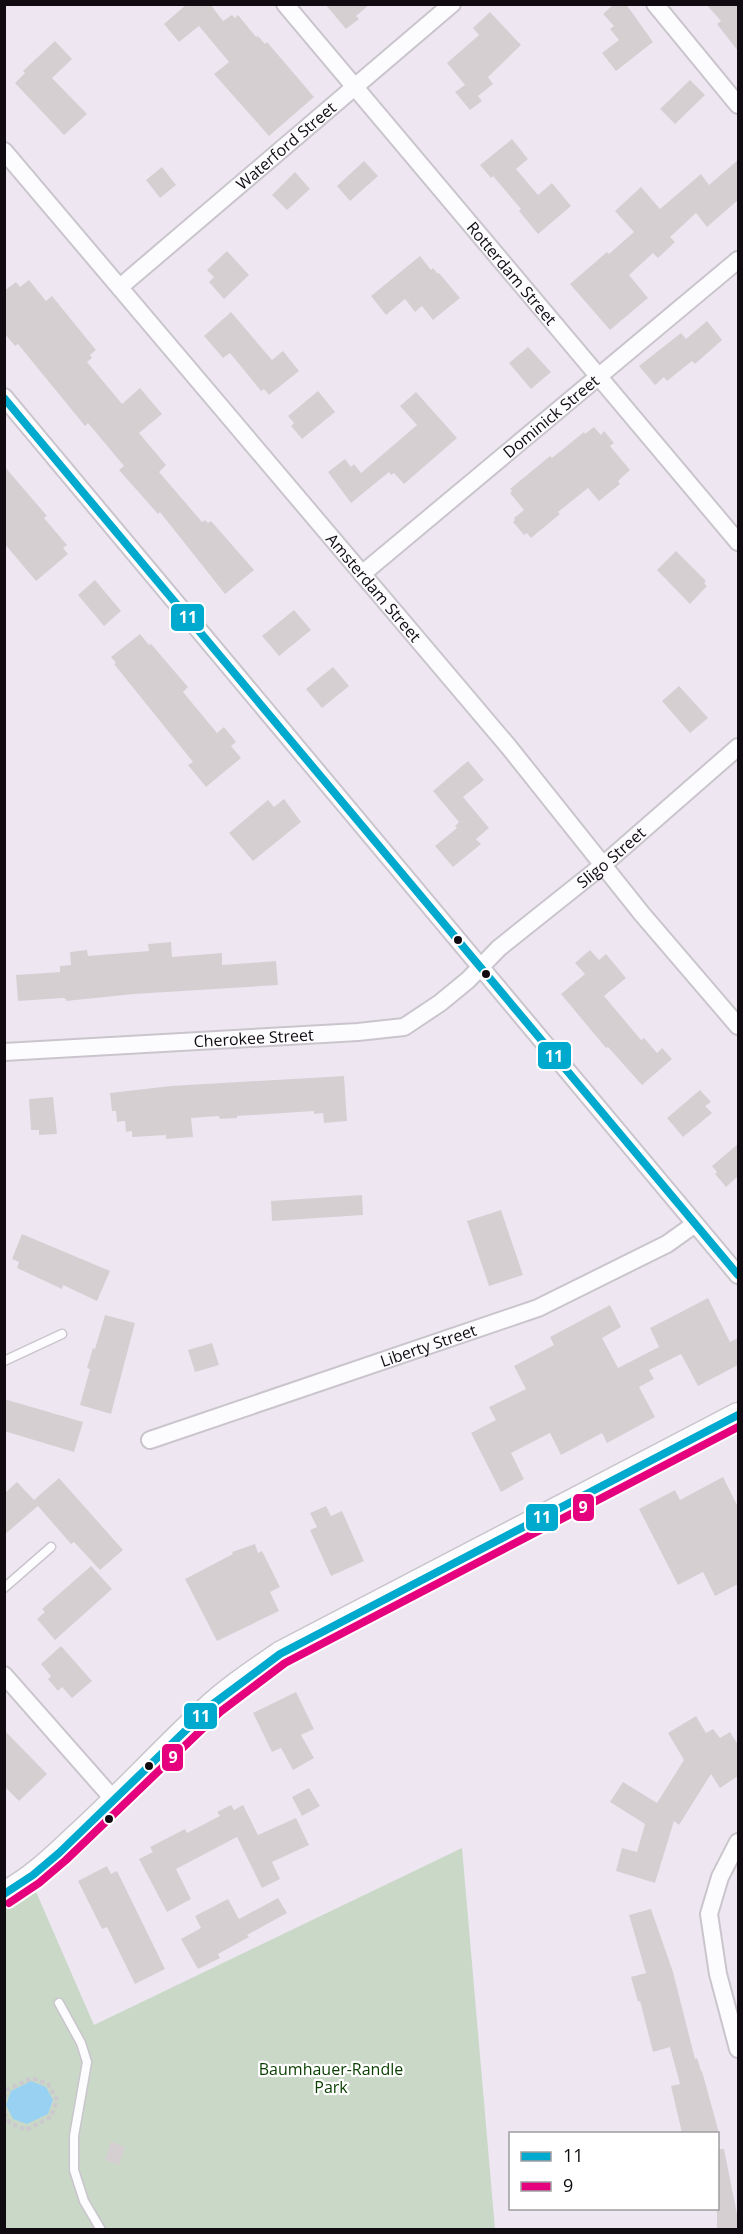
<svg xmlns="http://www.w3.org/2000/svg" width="743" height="2234" viewBox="0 0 743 2234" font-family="'Open Sans',sans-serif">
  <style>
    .green { fill: #c9d8c7 }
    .water { fill: #99d1f3 }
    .building { fill: #d6cfd2 }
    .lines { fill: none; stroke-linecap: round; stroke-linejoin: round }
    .lane-casing { stroke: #cac5cd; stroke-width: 11 }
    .street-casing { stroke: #cac5cd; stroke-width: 20 }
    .secondary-casing { stroke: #cac5cd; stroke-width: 27 }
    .path { stroke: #cbc9cd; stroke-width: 4; stroke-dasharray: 4.5 3; stroke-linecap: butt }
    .lane { stroke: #fcfbfd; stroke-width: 8 }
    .street { stroke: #fcfbfd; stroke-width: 16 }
    .secondary { stroke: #fcfbfd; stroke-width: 24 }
    .bus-1-casing { stroke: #fff; stroke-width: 12 }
    .bus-2-casing { stroke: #fff; stroke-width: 12 }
    .bus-1 { stroke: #00a9ce; stroke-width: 8 }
    .bus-2 { stroke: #e5007d; stroke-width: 8 }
    .bus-dot { fill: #0f0b11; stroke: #fff; stroke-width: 2 }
    .labels { text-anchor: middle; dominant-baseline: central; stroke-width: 4.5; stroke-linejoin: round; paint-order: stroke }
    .street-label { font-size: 16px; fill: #0f0b11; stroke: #fff }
    .park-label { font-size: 16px; fill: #093e00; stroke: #fff }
    .line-badge { stroke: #fff; stroke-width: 2 }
    .badge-label { font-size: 16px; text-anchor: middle; font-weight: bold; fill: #fff }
  </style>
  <rect width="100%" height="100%" fill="#eee7f2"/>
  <polygon class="green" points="462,1848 495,2229 5,2230 5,1894 30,1878 94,2025"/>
  <polygon class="water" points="31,2081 46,2087 53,2100 48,2114 27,2124 13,2119 6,2105 11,2091"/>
  <g class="building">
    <polygon points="187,4 210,4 223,21 232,15 235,18 238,15 256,37 258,36 265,44 267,42 314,97 269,136 214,74 229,62 199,26 179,42 164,24"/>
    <polygon points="325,4 370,4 356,16 359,19 346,29"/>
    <polygon points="614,4 626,4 653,42 616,71 602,53 619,40 610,29 614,26 603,14"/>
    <polygon points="706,4 738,4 738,51 717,24 721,21"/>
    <polygon points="490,12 521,45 488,77 493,84 478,96 482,101 470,110 455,92 465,85 447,63 479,35 473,28"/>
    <polygon points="55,41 72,59 52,78 87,114 64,135 15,83 25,73 23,71"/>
    <polygon points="690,80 705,95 675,124 660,109"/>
    <polygon points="512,139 528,159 516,169 538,195 552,183 571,206 538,234 519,211 521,209 493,176 491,178 480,165"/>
    <polygon points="738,160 738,200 707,227 696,213 670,237 675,242 658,258 653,253 629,275 648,298 610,330 570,284 607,252 609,254 634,232 615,211 641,187 660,209 701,174 709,185"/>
    <polygon points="364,161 378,176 350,201 337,186"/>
    <polygon points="162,167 176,185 160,198 146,180"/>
    <polygon points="295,172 310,189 287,210 272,195"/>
    <polygon points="227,251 249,275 224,299 209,282 214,277 207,270"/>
    <polygon points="420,256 431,270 433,268 438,274 439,273 460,298 433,320 422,306 415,312 405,299 386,315 371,296"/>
    <polygon points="29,280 46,301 52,296 96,350 90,355 92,358 87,362 122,404 140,388 162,414 139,433 166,465 159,472 202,522 205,520 208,523 211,521 254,570 225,594 160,512 158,514 119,470 124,466 88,423 85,426 18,344 15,346 4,333 4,291 16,282 20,287"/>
    <polygon points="231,312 272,360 283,351 299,371 269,395 264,389 261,391 230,353 223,358 204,336"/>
    <polygon points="707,321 722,340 695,364 692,361 667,381 664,377 655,385 639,366 681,333 686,339"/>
    <polygon points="528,347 551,372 531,389 509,363"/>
    <polygon points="318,391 335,412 302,439 291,426 294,423 288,416"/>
    <polygon points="416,392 457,438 404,484 394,473 391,475 389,472 351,503 328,472 345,459 351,467 354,464 361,473 417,425 400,406"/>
    <polygon points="594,427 601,435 604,431 614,443 610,446 630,470 618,481 620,484 599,501 588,488 558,512 560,514 531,538 527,533 524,535 513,522 515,520 514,518 524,510 510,493 512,491 510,489 550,456 552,458 584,432 585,434"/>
    <polygon points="4,466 47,516 44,518 67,545 63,548 68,554 36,581 4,543"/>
    <polygon points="676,551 706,581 704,583 707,586 690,604 657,570"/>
    <polygon points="95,580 121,611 104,626 78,595"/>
    <polygon points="294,610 311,630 279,656 262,636"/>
    <polygon points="140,634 149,645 151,644 188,687 183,692 217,733 224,727 236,742 231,746 241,758 206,787 188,765 193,762 114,664 116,663 111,657"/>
    <polygon points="333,667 349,686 322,708 306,689"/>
    <polygon points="679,686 708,718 690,733 662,701"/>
    <polygon points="468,761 484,780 463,797 489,828 476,839 481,844 453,867 435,846 457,828 455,826 459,822 433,791"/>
    <polygon points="284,799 301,822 253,861 229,833 268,800 274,807"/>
    <polygon points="171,942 172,957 222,953 222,965 276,961 278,985 134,994 66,1001 66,999 63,998 18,1001 16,975 60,972 60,966 71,965 70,952 87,950 88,956 149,951 148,944"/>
    <polygon points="590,950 599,960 606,954 626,978 604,996 641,1040 644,1038 657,1053 662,1048 672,1059 642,1085 608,1047 606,1048 561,994 585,974 575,963"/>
    <polygon points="344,1076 347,1121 324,1123 323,1113 314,1114 314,1111 237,1116 237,1118 220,1119 219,1116 191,1118 193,1137 166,1139 166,1135 132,1137 132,1131 126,1132 125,1121 117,1122 116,1111 112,1111 110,1093 171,1086"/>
    <polygon points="700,1090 711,1102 705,1106 712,1113 683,1137 667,1118"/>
    <polygon points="53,1097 57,1134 39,1135 39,1130 31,1130 29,1099"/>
    <polygon points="738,1144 738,1176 726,1187 715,1174 717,1172 712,1166"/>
    <polygon points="362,1195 363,1215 272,1221 271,1201"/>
    <polygon points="501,1210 523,1275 489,1286 467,1221"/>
    <polygon points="22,1234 110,1271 97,1301 63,1285 62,1289 17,1268 19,1262 12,1259"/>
    <polygon points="708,1298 730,1342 738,1338 738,1365 698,1386 681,1354 649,1370 654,1379 639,1387 655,1417 607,1443 602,1433 561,1455 550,1433 511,1453 524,1479 501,1492 471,1433 496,1420 489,1407 526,1389 514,1366 554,1345 550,1337 610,1305 621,1327 602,1338 618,1368 659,1347 650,1328"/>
    <polygon points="105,1315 135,1323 111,1414 80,1405 90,1369 87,1368 93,1348 95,1349"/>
    <polygon points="212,1343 219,1365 195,1372 188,1350"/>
    <polygon points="4,1399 83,1422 74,1452 4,1431"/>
    <polygon points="723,1477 738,1507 738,1584 715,1596 703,1572 678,1585 639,1509 675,1490 680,1500"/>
    <polygon points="59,1478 123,1550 100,1570 74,1542 71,1544 38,1506 4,1535 4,1494 17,1482 34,1500"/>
    <polygon points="326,1506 331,1516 342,1511 364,1561 331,1576 310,1530 317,1527 310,1513"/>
    <polygon points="255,1544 258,1553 262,1551 280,1587 270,1592 279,1611 217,1641 185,1579 233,1554 232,1552"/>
    <polygon points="91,1566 112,1589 55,1640 37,1619 45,1612 42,1609"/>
    <polygon points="61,1646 92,1681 72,1698 62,1687 58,1691 48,1679 51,1676 41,1664"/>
    <polygon points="296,1692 314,1729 301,1735 314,1758 293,1770 281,1748 272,1752 253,1713"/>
    <polygon points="696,1716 706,1733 713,1729 720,1738 730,1732 738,1745 738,1776 720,1788 711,1774 679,1825 674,1821 655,1883 616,1871 622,1848 637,1852 645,1824 610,1802 623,1782 657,1803 684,1760 668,1733"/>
    <polygon points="4,1730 47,1774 19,1801 4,1786"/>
    <polygon points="309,1788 320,1806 302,1816 292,1797"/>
    <polygon points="231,1805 234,1810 243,1805 258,1835 296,1818 309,1845 272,1862 280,1879 262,1888 237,1837 176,1869 191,1899 167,1912 139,1859 153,1852 150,1847 185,1829 187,1833 220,1816 217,1812"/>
    <polygon points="107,1866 111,1874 117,1871 165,1969 135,1984 107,1927 102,1929 78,1881"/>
    <polygon points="278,1898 287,1913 247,1935 249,1937 218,1954 220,1958 198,1969 181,1939 201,1928 195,1916 228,1899 239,1919"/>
    <polygon points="651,1909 673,1972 695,2059 697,2058 701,2071 702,2071 719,2133 682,2133 671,2086 680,2084 670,2047 653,2052 640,2001 638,2002 631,1977 646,1973 629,1915"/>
    <polygon points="111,2142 125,2147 119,2165 105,2160"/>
    <polygon points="717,2149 724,2149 738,2219 738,2229 717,2229"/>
  </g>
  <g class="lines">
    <g class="lane-casing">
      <g id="lane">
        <polyline points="4,1361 62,1334"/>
        <polyline points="4,1588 51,1547"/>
        <polyline points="59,2003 81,2043 87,2062 74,2136 74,2170 84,2201 101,2230"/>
      </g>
    </g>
    <g class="street-casing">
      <g id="street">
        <path id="s1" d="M285 4 738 542"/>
        <polyline points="655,4 738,105"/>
        <path id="s2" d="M4 151 508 746 642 914 738 1026"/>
        <path id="s3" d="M120 287 452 4"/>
        <polyline points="4,397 738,1275"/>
        <path id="s4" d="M362 574 738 260"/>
        <path id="s5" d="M4 1052 358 1032 404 1027 440 1003 468 980 499 948 603 865 738 747"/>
        <path id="s6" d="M150 1440 538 1308 667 1244 695 1224"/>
        <polyline points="4,1675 115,1801"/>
        <polyline points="738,1842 720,1877 709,1914 718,1974 738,2049"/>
      </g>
    </g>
    <g class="secondary-casing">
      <path id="secondary" d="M4 1894C32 1879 54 1858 76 1837 120 1797 160 1753 204 1712 227 1690 254 1672 280 1654L738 1415"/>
    </g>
    <polyline class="path" points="4,2098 8,2089 32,2078 48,2084 57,2100 51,2117 26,2130 10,2123 4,2113"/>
    <use href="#lane" class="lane"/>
    <use href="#street" class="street"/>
    <use href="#secondary" class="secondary"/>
    <g class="bus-1-casing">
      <g id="bus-1">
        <polyline points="4,398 738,1275"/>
        <polyline points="4,1894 33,1875 59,1853 213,1704 280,1654 738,1415"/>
      </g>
    </g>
    <g class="bus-2-casing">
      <polyline id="bus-2" points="9,1903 39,1883 66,1860 220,1712 285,1663 738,1427"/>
    </g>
    <use href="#bus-1" class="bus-1"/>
    <use href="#bus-2" class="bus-2"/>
  </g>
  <g class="bus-dot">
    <circle cx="458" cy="940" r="5"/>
    <circle cx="486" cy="974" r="5"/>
    <circle cx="149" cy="1766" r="5"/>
    <circle cx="109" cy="1819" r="5"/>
  </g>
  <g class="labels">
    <g class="street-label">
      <text stroke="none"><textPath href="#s3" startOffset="218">Waterford Street</textPath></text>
      <text stroke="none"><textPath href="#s1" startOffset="352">Rotterdam Street</textPath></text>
      <text stroke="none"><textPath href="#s4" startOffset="246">Dominick Street</textPath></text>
      <text stroke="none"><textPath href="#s2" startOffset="572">Amsterdam Street</textPath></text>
      <text stroke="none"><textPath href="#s5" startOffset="669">Sligo Street</textPath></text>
      <text stroke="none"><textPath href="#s5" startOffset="250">Cherokee Street</textPath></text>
      <text stroke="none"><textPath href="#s6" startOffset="294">Liberty Street</textPath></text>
    </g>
    <g class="park-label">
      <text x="331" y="2069">Baumhauer-Randle<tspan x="331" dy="18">Park</tspan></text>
    </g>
  </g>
  <g class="line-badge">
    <rect x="170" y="603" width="35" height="29" rx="6" fill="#00a9ce"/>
    <rect x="537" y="1041" width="35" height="29" rx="6" fill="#00a9ce"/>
    <rect x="572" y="1493" width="23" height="29" rx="6" fill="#e5007d"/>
    <rect x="525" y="1503" width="34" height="29" rx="6" fill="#00a9ce"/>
    <rect x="183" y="1702" width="35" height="28" rx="6" fill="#00a9ce"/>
    <rect x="161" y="1743" width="23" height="29" rx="6" fill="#e5007d"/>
  </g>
  <g class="badge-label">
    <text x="188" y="623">11</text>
    <text x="554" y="1062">11</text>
    <text x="583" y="1513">9</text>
    <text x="542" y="1523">11</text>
    <text x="201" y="1722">11</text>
    <text x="173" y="1763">9</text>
  </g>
  <rect width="743" height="2234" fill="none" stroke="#0f0b11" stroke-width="12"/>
  <rect x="509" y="2132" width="210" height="78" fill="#ffffff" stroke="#9f9da0" stroke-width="1.5"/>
  <rect x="521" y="2152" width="30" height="9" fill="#00a9ce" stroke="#9f9da0" stroke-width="1.5"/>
  <text x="563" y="2162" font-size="18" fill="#0f0b11">11</text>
  <rect x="521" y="2182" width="30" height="9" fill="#e5007d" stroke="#9f9da0" stroke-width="1.5"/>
  <text x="563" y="2192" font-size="18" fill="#0f0b11">9</text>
</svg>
